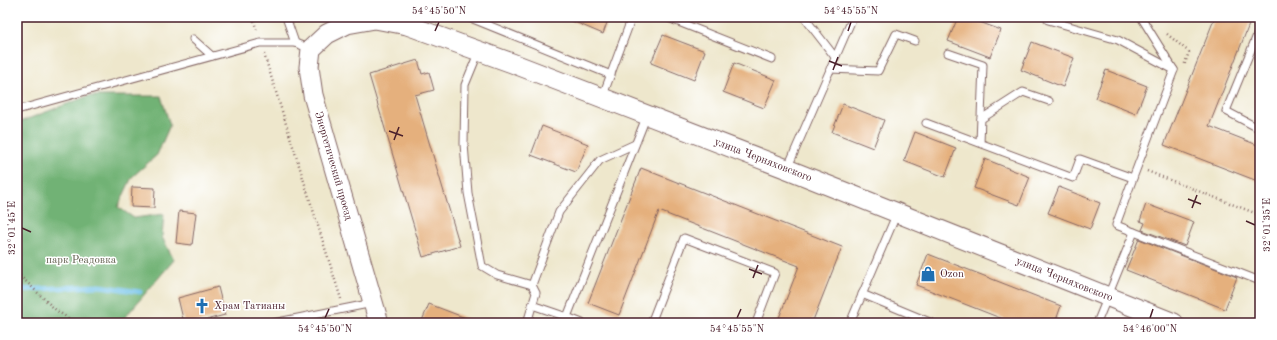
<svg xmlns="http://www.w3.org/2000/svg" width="1277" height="340" viewBox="0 0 1277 340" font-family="'Old Standard TT',serif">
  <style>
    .forest { fill: #71b274; stroke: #5e6850 }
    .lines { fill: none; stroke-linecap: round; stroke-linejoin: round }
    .stream { stroke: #6cc0e8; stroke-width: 5 }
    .building { fill: #e5b07d }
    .service-casing { stroke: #836563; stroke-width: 9 }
    .tertiary-casing { stroke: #836563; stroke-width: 21 }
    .path { stroke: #836563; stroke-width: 2.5; stroke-dasharray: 1 3; stroke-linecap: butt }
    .service { stroke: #fff; stroke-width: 7 }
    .tertiary { stroke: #fff; stroke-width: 19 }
    .ticks { fill: none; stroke: #4a1f2b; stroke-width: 1.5 }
    .labels { text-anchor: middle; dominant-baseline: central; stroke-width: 3; stroke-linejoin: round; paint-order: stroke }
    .street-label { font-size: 11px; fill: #4a1f2b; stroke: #fff }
    .park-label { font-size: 11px; fill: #615d4c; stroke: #fff }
    .poi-label { font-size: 11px; fill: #4a1f2b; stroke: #fff; text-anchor: start }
    .neatline { fill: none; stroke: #4a1f2b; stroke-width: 1.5 }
    .ticks-label { font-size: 10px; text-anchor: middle; fill: #4a1f2b }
  </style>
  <rect width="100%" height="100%" fill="#fff"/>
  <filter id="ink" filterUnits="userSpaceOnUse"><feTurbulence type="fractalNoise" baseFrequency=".025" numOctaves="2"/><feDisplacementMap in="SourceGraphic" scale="8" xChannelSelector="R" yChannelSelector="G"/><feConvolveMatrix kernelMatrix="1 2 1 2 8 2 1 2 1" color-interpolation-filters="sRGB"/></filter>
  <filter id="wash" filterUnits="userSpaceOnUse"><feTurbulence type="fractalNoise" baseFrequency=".012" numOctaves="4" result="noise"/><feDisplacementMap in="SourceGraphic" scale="16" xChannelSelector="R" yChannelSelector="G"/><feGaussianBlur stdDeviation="0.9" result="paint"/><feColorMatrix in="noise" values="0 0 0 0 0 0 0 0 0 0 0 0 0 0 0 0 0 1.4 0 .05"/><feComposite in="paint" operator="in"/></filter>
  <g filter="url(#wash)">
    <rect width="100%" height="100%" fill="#eee7cc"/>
    <polygon class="forest" points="88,96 161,96 170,125 157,155 132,177 118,207 134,218 164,214 162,237 174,260 120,323 17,323 17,123"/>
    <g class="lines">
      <polyline class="stream" points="17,290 100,286 140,292"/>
    </g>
    <g id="blocks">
      <g class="building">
        <polygon points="563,17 609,17 603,34"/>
        <polygon points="958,17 966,17 1001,30 990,57 948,41"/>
        <polygon points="1215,17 1252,17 1209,126 1260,146 1260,182 1164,145"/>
        <polygon points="663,35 705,51 694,80 651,63"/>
        <polygon points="1032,42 1074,58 1063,87 1021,70"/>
        <polygon points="418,60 422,74 429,72 434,90 415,95 460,246 423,257 369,75"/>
        <polygon points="734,63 776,80 764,108 723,92"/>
        <polygon points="1106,70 1147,86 1136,114 1095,98"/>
        <polygon points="843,104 884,120 873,148 832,132"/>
        <polygon points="542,126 588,144 576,172 531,155"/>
        <polygon points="915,132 956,148 945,177 904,161"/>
        <polygon points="985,159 1030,177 1019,205 974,188"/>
        <polygon points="641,168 842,247 812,323 777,323 799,266 659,211 619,315 588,303"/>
        <polygon points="132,187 155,188 154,208 131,207"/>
        <polygon points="1059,187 1100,203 1090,229 1048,213"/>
        <polygon points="1146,204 1194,222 1185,246 1142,230 1145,223 1140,221"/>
        <polygon points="179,211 196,213 192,245 176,243"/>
        <polygon points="1139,239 1237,277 1225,309 1126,270"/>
        <polygon points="928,254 1061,306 1055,323 1013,323 916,285"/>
        <polygon points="218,287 225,315 194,323 184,323 178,298"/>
        <polygon points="429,304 476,322 476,323 421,323"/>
      </g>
    </g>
  </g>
  <g filter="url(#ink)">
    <use href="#blocks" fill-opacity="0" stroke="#836563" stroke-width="1"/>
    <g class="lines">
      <g class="service-casing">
        <g id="service">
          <polyline points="286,17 295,43 311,49"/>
          <polyline points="468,17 611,75"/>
          <polyline points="666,17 772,59"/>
          <polyline points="804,17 835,57"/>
          <polyline points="1141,17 1174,70"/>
          <polyline points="1048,20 1118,40 1174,70 1133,178"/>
          <polyline points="1260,28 1226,111 1260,129"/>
          <polyline points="193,39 212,56"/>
          <polyline points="479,51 465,85 464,144 468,193 482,266 497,275 532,285 536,293 527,323"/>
          <polyline points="948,53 983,65 980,143"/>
          <polyline points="830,69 878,71 896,34 915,41"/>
          <polyline points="602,98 632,17"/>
          <polyline points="17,110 260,43 295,43"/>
          <polyline points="981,119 1023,92 1049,101"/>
          <polyline points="926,123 1073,178 1080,159 1133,178 1116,225 1134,232"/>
          <polyline points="787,169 853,17"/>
          <polyline points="532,285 559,212 600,160 635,144"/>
          <polyline points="862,294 932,323"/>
          <polyline points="532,305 567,317"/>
          <polyline points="273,323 373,303"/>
          <polyline points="582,323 567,317 647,115"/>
          <polyline points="651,323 684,238 775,273 756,323"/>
          <polyline points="850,323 897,213"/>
          <polyline points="1097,323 1134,232 1260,281"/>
        </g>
      </g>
      <g class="tertiary-casing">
        <g id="tertiary">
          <path id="s1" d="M379 323 313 95 309 67 311 49 327 34 347 24 375 19 407 25 512 63 787 169 1174 323"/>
        </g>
      </g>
      <g class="path">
        <polyline points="253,17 257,32"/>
        <polyline points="1167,34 1189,52 1184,66"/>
        <polyline points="264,54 341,299"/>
        <polyline points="1147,171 1260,215"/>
        <polyline points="17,273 57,311 76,323"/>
      </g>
      <use href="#service" class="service"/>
      <use href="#tertiary" class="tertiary"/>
    </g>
  </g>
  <path class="ticks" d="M435 31 439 22M848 31 851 22M829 61 842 66M833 70 838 57M389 131 403 136M394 140 399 127M1188 199 1201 204M1192 208 1197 195M1246 221 1255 225M22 228 31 232M749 269 762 274M753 278 758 265M325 318 329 309M737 318 741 309M1150 318 1153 309"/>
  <defs>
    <g id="shop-bare" transform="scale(1.2)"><path d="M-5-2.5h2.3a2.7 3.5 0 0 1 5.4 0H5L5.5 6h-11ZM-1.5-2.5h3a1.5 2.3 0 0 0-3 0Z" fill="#1f6fb2" stroke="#fff" stroke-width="2.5" paint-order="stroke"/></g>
    <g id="church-bare" transform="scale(1.2)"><path d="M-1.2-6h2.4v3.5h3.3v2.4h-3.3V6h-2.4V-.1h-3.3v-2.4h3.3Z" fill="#1f6fb2" stroke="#fff" stroke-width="2.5" paint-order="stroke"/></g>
  </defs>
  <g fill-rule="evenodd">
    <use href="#shop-bare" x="928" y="274"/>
    <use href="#church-bare" x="202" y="306"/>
  </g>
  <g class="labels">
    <g class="street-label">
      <text stroke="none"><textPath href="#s1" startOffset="770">улица Черняховского</textPath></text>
      <text transform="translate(333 166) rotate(74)">Энергетический проезд</text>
      <text stroke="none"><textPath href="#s1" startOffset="1094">улица Черняховского</textPath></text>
    </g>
    <g class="park-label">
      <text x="81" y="260">парк Реадовка</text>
    </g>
    <g class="poi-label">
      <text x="940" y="274">Ozon</text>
      <text x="214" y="306">Храм Татианы</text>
    </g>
  </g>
  <rect width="1277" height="340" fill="none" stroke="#fff" stroke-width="44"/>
  <rect x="22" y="22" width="1233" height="296" class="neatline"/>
  <g class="ticks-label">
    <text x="439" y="14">54°45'50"N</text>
    <text x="851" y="14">54°45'55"N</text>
    <text transform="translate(1266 225) rotate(-90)" y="4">32°01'35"E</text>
    <text transform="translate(11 228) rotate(-90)" y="4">32°01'45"E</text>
    <text x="325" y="332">54°45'50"N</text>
    <text x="737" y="332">54°45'55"N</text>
    <text x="1150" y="332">54°46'00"N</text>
  </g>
</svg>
